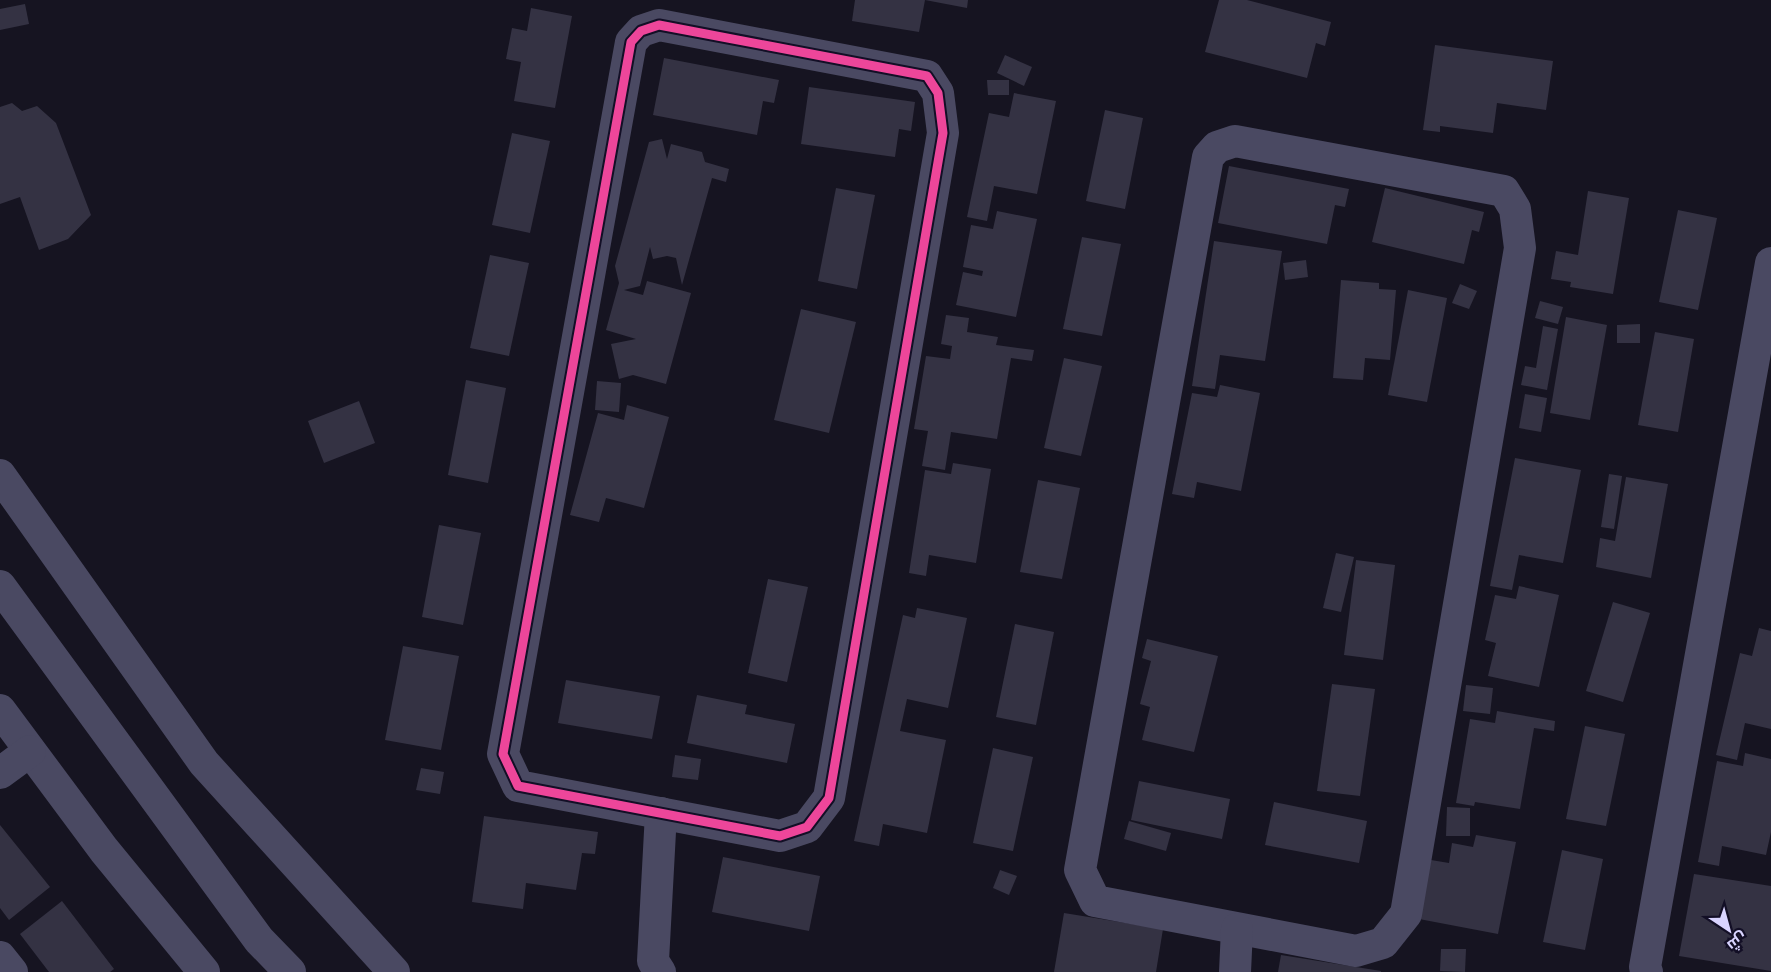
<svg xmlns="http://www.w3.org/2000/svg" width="1771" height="972" viewBox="0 0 1771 972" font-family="Lato,Cairo,sans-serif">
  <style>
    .building { fill: #343243 }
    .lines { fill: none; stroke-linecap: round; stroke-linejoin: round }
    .minor { stroke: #4a4962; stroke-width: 32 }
    .cycleway-casing { stroke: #130f26; stroke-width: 13 }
    .cycleway { stroke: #ed469a; stroke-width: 9 }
  </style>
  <rect width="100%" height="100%" fill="#161421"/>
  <g class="building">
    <polygon points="855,0 925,0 919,32 852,21"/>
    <polygon points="925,0 968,0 967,8"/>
    <polygon points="1219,0 1247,0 1331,22 1325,46 1316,43 1307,78 1205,52"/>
    <polygon points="25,4 29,24 0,30 0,9"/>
    <polygon points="531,8 572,16 555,108 514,101 521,62 506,59 512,28 527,31"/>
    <polygon points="1435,45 1553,61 1546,110 1497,103 1493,133 1440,126 1440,132 1423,130"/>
    <polygon points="1005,55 1032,67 1024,86 997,73"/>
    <polygon points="664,58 779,80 774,103 763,101 757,135 653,115"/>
    <polygon points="987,80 1009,80 1009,95 988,95"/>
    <polygon points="809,87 915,102 911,131 899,129 895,157 801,144"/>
    <polygon points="1014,93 1056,101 1037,194 994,186 987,221 967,217 989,113 1009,117"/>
    <polygon points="12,103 22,111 37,106 56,123 91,215 68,239 39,250 20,197 0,204 0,107"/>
    <polygon points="1105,110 1143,118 1125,209 1086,201"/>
    <polygon points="512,133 550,141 530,233 492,225"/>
    <polygon points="662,139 667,159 671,144 702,152 705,162 729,169 726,182 712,178 682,285 676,258 667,256 653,259 650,247 640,286 624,290 643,295 647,281 691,293 666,384 633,375 619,379 611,344 636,339 606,330 619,283 615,266 649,142"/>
    <polygon points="1229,166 1349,189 1345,207 1335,205 1327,244 1218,223"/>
    <polygon points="836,188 875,195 857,289 818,281"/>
    <polygon points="1385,188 1484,212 1479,232 1472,230 1464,264 1372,242"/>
    <polygon points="1588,191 1629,198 1613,294 1570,287 1571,282 1551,279 1556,251 1578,255"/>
    <polygon points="1678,210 1717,218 1698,310 1659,302"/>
    <polygon points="997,211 1037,219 1016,317 956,305 963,272 982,276 983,271 963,267 971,225 993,229"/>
    <polygon points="1082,237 1121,244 1102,336 1063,329"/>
    <polygon points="1214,241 1282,251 1265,361 1220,355 1215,389 1192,386"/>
    <polygon points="490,255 529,263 509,356 470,348"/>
    <polygon points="1306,260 1308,277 1285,280 1283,263"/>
    <polygon points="1341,280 1379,283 1379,289 1396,290 1390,360 1365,358 1363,380 1333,378"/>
    <polygon points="1460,284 1477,291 1469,309 1452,303"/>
    <polygon points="1408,290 1447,298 1427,402 1388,395"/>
    <polygon points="1540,301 1563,307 1558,324 1535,318"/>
    <polygon points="801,309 856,322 829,433 774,420"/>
    <polygon points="946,315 969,318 967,332 998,337 996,345 1034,350 1032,361 1011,358 997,439 951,432 945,470 922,466 928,431 914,429 926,356 950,359 952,346 941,344"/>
    <polygon points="1566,317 1607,325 1590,420 1550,413"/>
    <polygon points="1640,324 1640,343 1617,343 1617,325"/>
    <polygon points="1543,326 1558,329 1547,390 1521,385 1525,366 1536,368"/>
    <polygon points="1655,332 1694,339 1678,432 1638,425"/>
    <polygon points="1064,358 1102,366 1081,456 1044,448"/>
    <polygon points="466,380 506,388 488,483 448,475"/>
    <polygon points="597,381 621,383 619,412 595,410"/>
    <polygon points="1220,385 1260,393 1241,491 1197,482 1194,498 1172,494 1192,393 1217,397"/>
    <polygon points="1525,394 1547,398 1541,432 1519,428"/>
    <polygon points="359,401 375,443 324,463 308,421"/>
    <polygon points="627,405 669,417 644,508 606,498 599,522 570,515 598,413 624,420"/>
    <polygon points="1515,458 1581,470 1563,563 1519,555 1512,590 1490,586"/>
    <polygon points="953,463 991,469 976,563 929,555 926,576 909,573 925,470 951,474"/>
    <polygon points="1609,474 1622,476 1614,529 1601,527"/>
    <polygon points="1626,477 1668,484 1651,578 1596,567 1600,538 1615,541"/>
    <polygon points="1038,480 1080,488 1062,579 1020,572"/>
    <polygon points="439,525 481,533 463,625 422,617"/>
    <polygon points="1336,553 1354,557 1341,612 1323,608"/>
    <polygon points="1356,560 1395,565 1383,660 1344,655"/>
    <polygon points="768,579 808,587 787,682 748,673"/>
    <polygon points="1519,586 1559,595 1539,687 1488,676 1496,643 1485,640 1495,595 1516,599"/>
    <polygon points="1613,602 1650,613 1623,702 1586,691"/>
    <polygon points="917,608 967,618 948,708 907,699 900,731 946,740 927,833 883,824 879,846 854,841 903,615 915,618"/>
    <polygon points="1015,624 1054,632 1036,725 996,717"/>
    <polygon points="1759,628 1771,631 1771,729 1745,723 1737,760 1716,755 1740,653 1752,656"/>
    <polygon points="1147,639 1218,656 1194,752 1142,740 1150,707 1140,704 1151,661 1142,658"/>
    <polygon points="403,646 459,656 441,750 385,740"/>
    <polygon points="566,680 660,696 652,739 558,723"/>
    <polygon points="1332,684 1375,689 1360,796 1317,791"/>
    <polygon points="1466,685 1493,688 1490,714 1463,711"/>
    <polygon points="697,695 747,705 745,714 795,724 787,763 687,743"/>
    <polygon points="1497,711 1555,721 1554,731 1534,728 1520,809 1475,802 1474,806 1456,803 1470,719 1495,723"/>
    <polygon points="1585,726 1625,734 1606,826 1566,819"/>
    <polygon points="993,748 1033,757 1013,851 973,843"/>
    <polygon points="1745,753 1771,759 1771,832 1766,855 1722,846 1719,866 1698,862 1717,761 1743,766"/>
    <polygon points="675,755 701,759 698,780 672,777"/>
    <polygon points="421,768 444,772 440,794 416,790"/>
    <polygon points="1139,781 1230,799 1222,839 1131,820"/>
    <polygon points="1274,802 1367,821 1359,863 1265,845"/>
    <polygon points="1447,807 1470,808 1470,836 1446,836"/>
    <polygon points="484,816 598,832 595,854 582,853 576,890 526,883 523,909 472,902"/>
    <polygon points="1129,821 1171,833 1166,851 1124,839"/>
    <polygon points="0,825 50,887 9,920 0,908"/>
    <polygon points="1476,835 1516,842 1498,934 1419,919 1431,860 1449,863 1452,843 1473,847"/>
    <polygon points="1562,850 1603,859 1585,950 1543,942"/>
    <polygon points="723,857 820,876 809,931 712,912"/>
    <polygon points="1000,870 1017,876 1009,895 993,888"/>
    <polygon points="1694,874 1771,886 1771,971 1679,956"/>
    <polygon points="62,901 114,969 110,972 49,972 20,934"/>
    <polygon points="1064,913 1163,929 1156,972 1054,972"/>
    <polygon points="1441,949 1466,949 1465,972 1440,971"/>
    <polygon points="1281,955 1381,971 1381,972 1278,972"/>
  </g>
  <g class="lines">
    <g class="minor">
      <polygon points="659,25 927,76 938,93 943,133 829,798 807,827 780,836 518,786 503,754 631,42 641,31"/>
      <polygon points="1235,141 1504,191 1515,209 1520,248 1406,914 1383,943 1356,951 1095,901 1080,870 1208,157 1217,147"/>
      <polyline points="0,475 204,763 394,972"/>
      <polyline points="0,586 259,940 290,972"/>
      <polyline points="0,710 104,850 204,972"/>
      <polyline points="0,773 30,751"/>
      <polyline points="0,957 12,972"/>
      <polyline points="660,972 653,961 661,813"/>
      <polyline points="1235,972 1237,929"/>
      <polyline points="1647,972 1645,967 1771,263"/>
    </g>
    <g class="cycleway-casing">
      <polygon id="cycleway" points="659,25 927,76 938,93 943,133 829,798 807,827 780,836 518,786 503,754 631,42 641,31"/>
    </g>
    <use href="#cycleway" class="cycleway"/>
  </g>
  <g transform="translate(1729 930) rotate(144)" stroke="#130f26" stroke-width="4.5" paint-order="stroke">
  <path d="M0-4.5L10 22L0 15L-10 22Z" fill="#d9d4ff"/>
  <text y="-9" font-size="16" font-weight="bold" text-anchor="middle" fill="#d9d4ff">ش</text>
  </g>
</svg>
